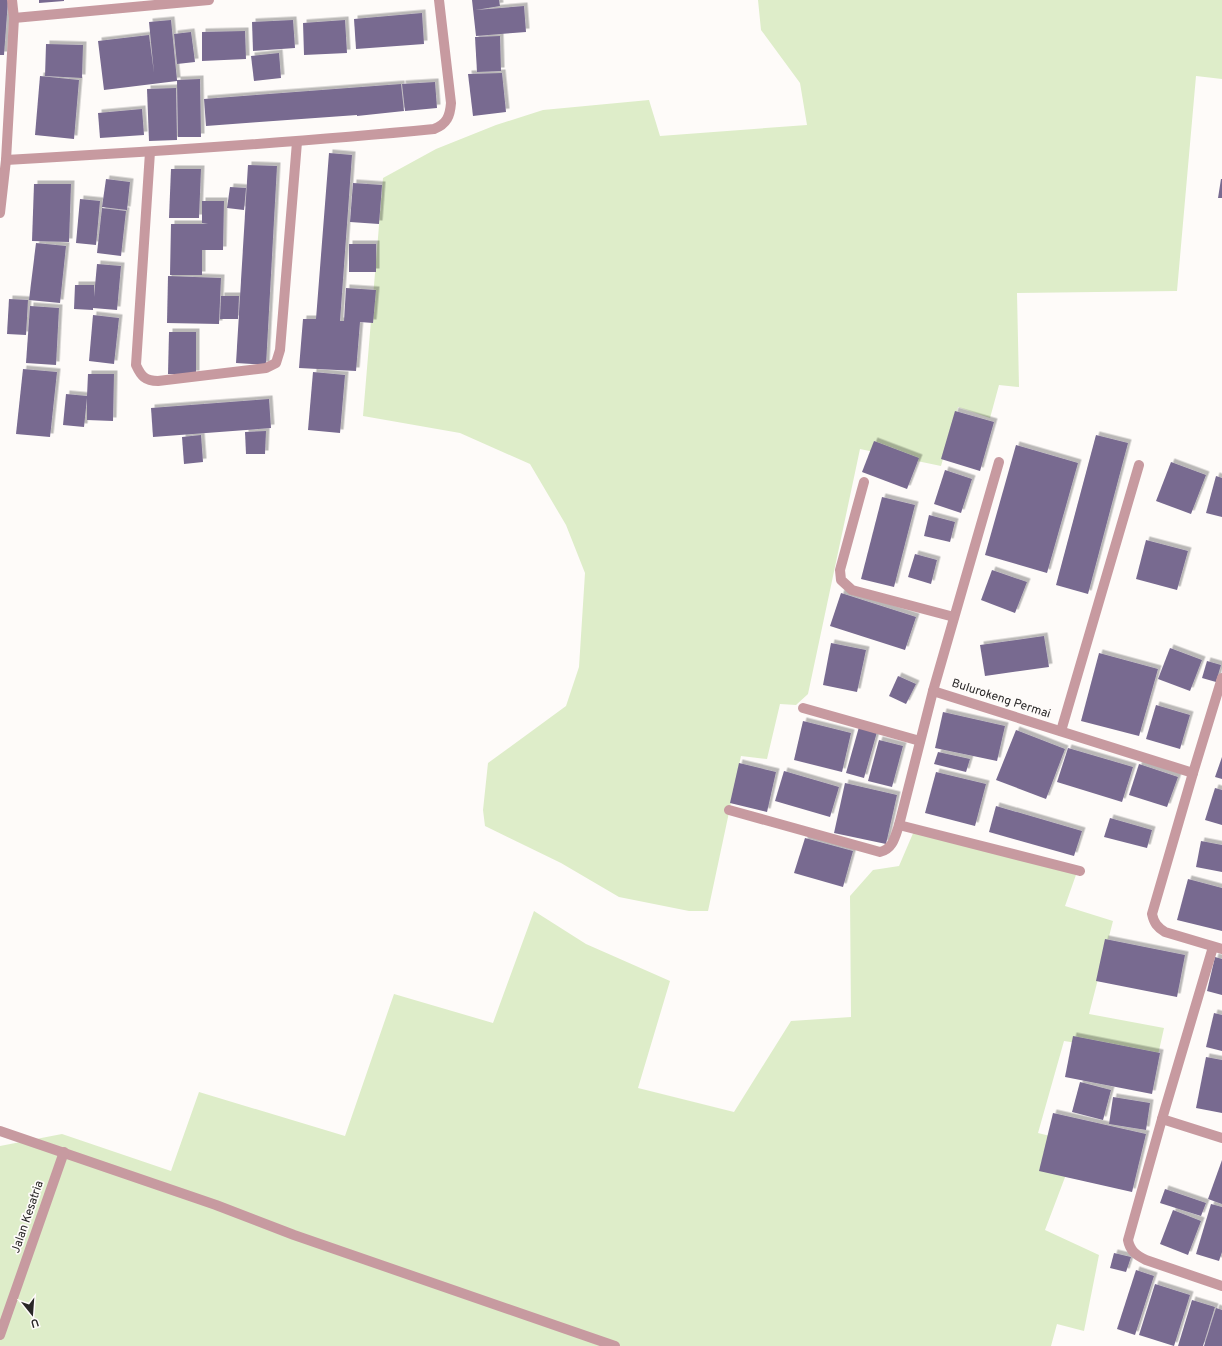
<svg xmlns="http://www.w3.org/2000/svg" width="1222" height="1346" viewBox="0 0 1222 1346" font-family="Overpass,sans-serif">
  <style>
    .green { fill: #deedc9 }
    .building { fill: #786a90; filter: url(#shadow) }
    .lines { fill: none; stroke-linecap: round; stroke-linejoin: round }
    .street { stroke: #c79aa0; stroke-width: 10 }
    .labels { text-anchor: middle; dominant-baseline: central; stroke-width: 3.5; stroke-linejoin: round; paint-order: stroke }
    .street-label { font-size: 12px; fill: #292727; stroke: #fefbf9 }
  </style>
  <defs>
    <filter id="shadow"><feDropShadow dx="3.5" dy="-3.5" stdDeviation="0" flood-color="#0004"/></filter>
  </defs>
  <rect width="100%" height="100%" fill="#fefbf9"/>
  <g class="green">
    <polygon points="758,0 1222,0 1222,79 1196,76 1177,291 1017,293 1019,387 999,385 990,418 958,407 941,466 860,449 808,694 796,705 780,704 767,759 741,756 708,911 689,911 619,897 561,863 485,826 483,810 488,763 566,706 579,667 585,573 566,525 530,464 460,433 363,416 383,178 436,149 496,125 543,110 649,100 660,136 807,125 800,83 761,30"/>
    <polygon points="914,831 1077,872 1065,906 1113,921 1089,1014 1164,1028 1158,1055 1064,1041 1038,1133 1078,1143 1045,1230 1099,1255 1084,1331 1057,1324 1051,1346 0,1346 0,1146 62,1134 171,1171 199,1092 345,1136 394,994 493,1023 534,911 586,944 670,981 638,1088 734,1112 791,1021 851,1017 850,896 873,870 899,866"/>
  </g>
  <g class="building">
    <polygon points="0,0 8,0 4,55 0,55"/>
    <polygon points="39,0 64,0 64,1 39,3"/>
    <polygon points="472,0 499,0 500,6 476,10 524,6 526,32 476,36"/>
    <polygon points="422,13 424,44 356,49 354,19"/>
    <polygon points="171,20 177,80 200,79 201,137 178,137 177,81 104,90 98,41 149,35 154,73 149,22"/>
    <polygon points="293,20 295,48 253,51 252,22"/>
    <polygon points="345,20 347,53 304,55 303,23"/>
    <polygon points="245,31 246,59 202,61 202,32"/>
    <polygon points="191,32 195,62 177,64 174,34"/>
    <polygon points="500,36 501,71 477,72 475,37"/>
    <polygon points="46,44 83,45 82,78 45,76"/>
    <polygon points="279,53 281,78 254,81 251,56"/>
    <polygon points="502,73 506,112 473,116 468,74"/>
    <polygon points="40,76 79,80 74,139 35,135"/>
    <polygon points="435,82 437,108 405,111 402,84"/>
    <polygon points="401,84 404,111 357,116 357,109 357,115 206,126 204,99"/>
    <polygon points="176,88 177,140 149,141 147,89"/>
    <polygon points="142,109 144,135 100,138 98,113"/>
    <polygon points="329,153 352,155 340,321 344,321 346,288 376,290 373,323 360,322 356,371 299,368 303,319 316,319"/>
    <polygon points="248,165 277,166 266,365 236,363"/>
    <polygon points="171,169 201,169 199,218 169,218"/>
    <polygon points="106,179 130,182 127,210 102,207"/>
    <polygon points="1221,179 1222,179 1222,198 1218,198"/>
    <polygon points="353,183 382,185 379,224 350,222"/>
    <polygon points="34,184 71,184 69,242 32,241"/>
    <polygon points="230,187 246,188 244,210 227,208"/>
    <polygon points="80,199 100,201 96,245 76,243"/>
    <polygon points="202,201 224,201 223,250 202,250 202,275 170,275 171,224 208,224 202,223"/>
    <polygon points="102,208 126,211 121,256 97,253"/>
    <polygon points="36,243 66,246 60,303 29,300"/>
    <rect x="349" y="244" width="27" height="28"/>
    <polygon points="97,264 121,266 117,310 93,308 93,310 74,309 75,285 94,285 94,297"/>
    <polygon points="168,276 221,278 219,324 167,323"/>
    <polygon points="221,296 239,296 238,319 220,319"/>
    <polygon points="9,299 28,300 26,335 7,334"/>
    <polygon points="30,306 59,308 56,365 26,363"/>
    <polygon points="93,315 119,318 114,364 89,361"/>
    <polygon points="169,332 196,332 196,374 168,374"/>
    <polygon points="23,369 57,372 50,437 16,434"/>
    <polygon points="313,372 345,375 340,433 308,430"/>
    <polygon points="88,374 114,374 113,421 87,420 87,398 84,427 63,425 66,394 87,396"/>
    <polygon points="269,399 271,428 153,437 151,408"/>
    <polygon points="955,411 994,422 980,471 941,459"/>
    <polygon points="266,431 265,454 246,454 245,432"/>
    <polygon points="201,435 203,462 184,464 182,437"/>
    <polygon points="1096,435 1128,443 1088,594 1056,585"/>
    <polygon points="874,441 919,458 907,489 862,472"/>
    <polygon points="1016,445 1078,463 1047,573 985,555"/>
    <polygon points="1171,462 1206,475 1191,514 1156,501"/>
    <polygon points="945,470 972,479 961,513 934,504"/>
    <polygon points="1216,476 1222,478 1222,517 1206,513"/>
    <polygon points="882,497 915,505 894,587 861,579"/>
    <polygon points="929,515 955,522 950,542 924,536"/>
    <polygon points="1146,540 1188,551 1177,590 1136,579"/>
    <polygon points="915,554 937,560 931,584 908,577"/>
    <polygon points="992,570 1027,582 1015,613 981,600"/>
    <polygon points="841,593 916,617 905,650 830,626"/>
    <polygon points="1044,636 1049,667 985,676 980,645"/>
    <polygon points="831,643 866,650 857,692 823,685"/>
    <polygon points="1170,648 1202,660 1190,691 1158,679"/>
    <polygon points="1099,653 1158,669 1139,736 1081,721"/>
    <polygon points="1207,661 1221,665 1216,682 1202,678"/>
    <polygon points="898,676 916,684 906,704 889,696"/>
    <polygon points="1156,705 1190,715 1180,749 1146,739"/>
    <polygon points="943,712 1005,726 997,761 935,748"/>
    <polygon points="803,721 851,733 842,772 794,760"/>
    <polygon points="859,727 877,732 864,778 846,773"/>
    <polygon points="1016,730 1065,749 1046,799 996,780"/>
    <polygon points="879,740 903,746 892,787 868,781"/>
    <polygon points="1068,748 1133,767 1122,802 1057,782"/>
    <polygon points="938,752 970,759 966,772 934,764"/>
    <polygon points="1222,757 1222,779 1215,777"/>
    <polygon points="739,763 776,772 767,812 730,803"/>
    <polygon points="1139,764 1178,777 1167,807 1129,795"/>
    <polygon points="784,771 839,787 830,817 775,801"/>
    <polygon points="936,772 986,784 975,826 925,813"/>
    <polygon points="845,783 897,795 886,844 834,833"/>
    <polygon points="1215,788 1222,790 1222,825 1205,820"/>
    <polygon points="996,806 1082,831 1074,856 989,832"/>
    <polygon points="1110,818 1152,830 1147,848 1104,837"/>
    <polygon points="805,838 853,851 843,887 794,873"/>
    <polygon points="1201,841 1222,845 1222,872 1196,867"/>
    <polygon points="1188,879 1222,888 1222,931 1177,920"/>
    <polygon points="1105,939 1185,955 1177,997 1096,981"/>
    <polygon points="1215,957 1222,959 1222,995 1207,991"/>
    <polygon points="1214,1013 1222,1015 1222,1051 1206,1047"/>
    <polygon points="1073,1036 1160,1053 1152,1094 1065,1077"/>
    <polygon points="1206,1057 1222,1060 1222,1113 1196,1108"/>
    <polygon points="1080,1082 1111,1090 1103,1120 1072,1112"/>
    <polygon points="1113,1097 1150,1103 1146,1130 1109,1124"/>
    <polygon points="1053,1113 1146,1134 1132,1192 1039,1171"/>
    <polygon points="1222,1160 1222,1204 1208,1199"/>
    <polygon points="1165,1189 1206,1203 1201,1216 1160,1203"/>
    <polygon points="1211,1204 1222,1207 1222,1252 1219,1261 1196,1254"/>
    <polygon points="1173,1210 1201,1221 1188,1255 1160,1244"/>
    <polygon points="1114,1253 1131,1257 1126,1272 1110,1268"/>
    <polygon points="1136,1270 1154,1276 1135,1335 1117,1329"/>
    <polygon points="1155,1284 1190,1295 1174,1346 1139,1335"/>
    <polygon points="1192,1300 1215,1307 1203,1346 1178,1346"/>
    <polygon points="1216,1308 1222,1310 1222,1346 1204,1346"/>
  </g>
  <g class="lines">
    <g class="street">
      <polyline points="14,18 209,0"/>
      <path d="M150 152 136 365C141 376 145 381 158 381L266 368 276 363 280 350 297 142"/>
      <path d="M6 160C149 152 291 143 434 129 447 124 450 116 451 103L439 0"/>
      <polyline points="0,213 6,160 14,18 12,0"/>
      <polyline points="999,462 933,691 1193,773 1222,678"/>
      <polyline points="864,482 840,570 841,580 852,590 954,617"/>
      <polyline points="803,708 920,741"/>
      <polyline points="1061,731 1139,465"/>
      <path d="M1193 773 1152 914C1154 923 1157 927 1165 932L1222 949"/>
      <path d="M729 810 880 852C893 849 895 837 899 825L933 691"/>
      <polyline points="899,825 1080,871"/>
      <polyline points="1213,947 1162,1119 1222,1138"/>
      <path d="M1162 1119 1128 1240C1130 1251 1136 1255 1146 1260L1222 1286"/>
      <polyline points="0,1131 216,1205 294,1235 615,1346"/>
      <polyline points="0,1335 64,1152"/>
    </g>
  </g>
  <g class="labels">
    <g class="street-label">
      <text transform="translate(1001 699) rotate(18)">Bulurokeng Permai</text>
      <text transform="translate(28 1217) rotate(-71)">Jalan Kesatria</text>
    </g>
  </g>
  <g transform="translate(32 1314) rotate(163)" stroke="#fefbf9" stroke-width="3" paint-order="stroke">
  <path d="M0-3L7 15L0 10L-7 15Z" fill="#292727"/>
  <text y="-6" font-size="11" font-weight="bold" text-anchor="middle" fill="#292727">U</text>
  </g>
</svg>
